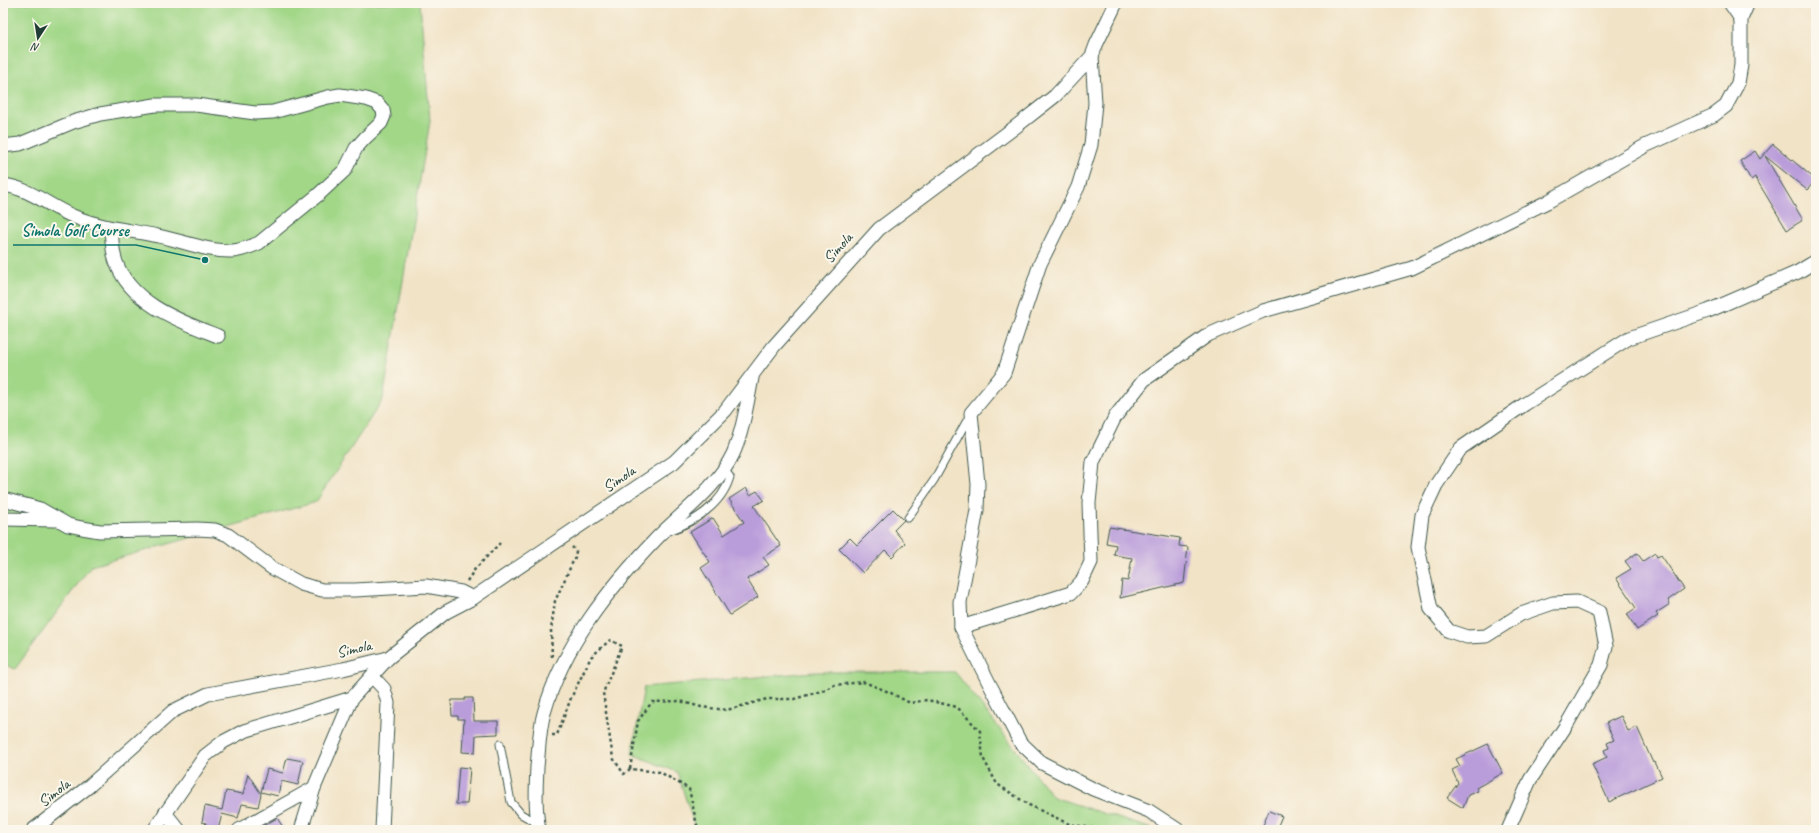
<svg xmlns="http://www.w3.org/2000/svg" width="1819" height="833" viewBox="0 0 1819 833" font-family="Caveat,sans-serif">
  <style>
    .green { fill: #a1d787; stroke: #608a5e }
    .building { fill: #b99cda }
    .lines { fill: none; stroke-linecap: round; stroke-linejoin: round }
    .lane-casing { stroke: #3e564a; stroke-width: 9 }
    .street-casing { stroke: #3e564a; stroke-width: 15 }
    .path { stroke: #3e564a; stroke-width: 2.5; stroke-dasharray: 3 3; stroke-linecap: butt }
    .lane { stroke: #fff; stroke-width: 7 }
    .street { stroke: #fff; stroke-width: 13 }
    .labels { text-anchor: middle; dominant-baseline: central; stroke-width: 4; stroke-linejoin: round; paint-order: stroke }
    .street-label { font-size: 16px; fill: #1f3d34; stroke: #fbf7ec }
    .leader { fill: none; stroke: #0f766e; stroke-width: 1.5 }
    .callout-dot { fill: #0f766e; stroke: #fbf7ec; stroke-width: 1.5 }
    .callout-label { font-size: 17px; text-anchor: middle; font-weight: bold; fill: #0f766e; stroke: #fbf7ec; stroke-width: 4; stroke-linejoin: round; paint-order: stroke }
  </style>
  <rect width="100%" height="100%" fill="#fbf7ec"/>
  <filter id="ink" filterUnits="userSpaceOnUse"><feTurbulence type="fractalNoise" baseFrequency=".025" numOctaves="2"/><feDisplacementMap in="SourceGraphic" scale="8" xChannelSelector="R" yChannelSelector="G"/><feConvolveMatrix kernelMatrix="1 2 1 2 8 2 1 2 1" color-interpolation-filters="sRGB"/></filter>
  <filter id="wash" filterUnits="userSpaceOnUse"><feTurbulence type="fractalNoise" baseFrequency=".012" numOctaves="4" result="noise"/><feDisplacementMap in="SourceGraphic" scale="16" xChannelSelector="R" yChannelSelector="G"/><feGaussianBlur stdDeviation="0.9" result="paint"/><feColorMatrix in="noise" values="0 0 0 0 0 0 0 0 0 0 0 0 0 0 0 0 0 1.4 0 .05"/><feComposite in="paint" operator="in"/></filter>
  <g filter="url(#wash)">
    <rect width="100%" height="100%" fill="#f1e3c6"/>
    <g class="green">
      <polygon points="3,3 420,3 430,121 383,399 316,502 91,566 15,669 3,664"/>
      <polygon points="814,672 955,672 1053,797 1155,830 696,830 677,772 632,754 644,687"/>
    </g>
    <g id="blocks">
      <g class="building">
        <polygon points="1773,144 1816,180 1807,190 1765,156 1803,220 1787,230 1755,177 1751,180 1740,161 1755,151 1760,159"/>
        <polygon points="746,488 750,495 757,491 764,500 754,506 781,546 763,557 769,565 747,579 758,597 730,615 701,568 710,562 690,532 713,518 724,535 744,522 729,499"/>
        <polygon points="893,509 904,520 894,530 905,543 892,557 885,550 863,573 839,549 850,538 857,545"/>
        <polygon points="1109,527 1180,538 1179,546 1188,547 1184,583 1120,598 1122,580 1128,581 1132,558 1114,555 1116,545 1106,543"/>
        <polygon points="1637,553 1643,561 1655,553 1657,557 1661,555 1684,589 1668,600 1670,604 1656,613 1658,616 1637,630 1627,614 1636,608 1616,578 1631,569 1625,561"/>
        <polygon points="465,698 473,698 474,721 498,721 498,734 476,735 475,753 462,752 464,719 458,719 458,716 452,716 451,700 465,700"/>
        <polygon points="1621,716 1628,731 1637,727 1653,763 1655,762 1662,777 1609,802 1592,764 1607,757 1604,750 1609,748 1607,743 1614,740 1606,723"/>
        <polygon points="1488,744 1503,773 1476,788 1478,791 1468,795 1463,808 1447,798 1458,783 1452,770 1460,766 1456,759"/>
        <polygon points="287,758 303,761 298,785 281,781 278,796 261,792 267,769 283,773"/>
        <polygon points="459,767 470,768 467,804 456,804"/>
        <polygon points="248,774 261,794 258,807 242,804 238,818 222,814 218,830 204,830 206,823 202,822 205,806 222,810 226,791 243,794"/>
        <polygon points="1269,811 1282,816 1276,830 1261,830"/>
        <polygon points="277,818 285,830 256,830"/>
      </g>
    </g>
  </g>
  <g filter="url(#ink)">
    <use href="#blocks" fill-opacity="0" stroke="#3e564a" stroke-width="1"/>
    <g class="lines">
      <g class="lane-casing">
        <g id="lane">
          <polyline points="908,518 934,480 970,415"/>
          <path d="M669 531C694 522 722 505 730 477L724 469"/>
          <polyline points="500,744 511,802 521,814 537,823"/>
        </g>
      </g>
      <g class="street-casing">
        <g id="street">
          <polyline points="1730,3 1741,19"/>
          <polyline points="1092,56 1095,103 1091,145 1078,187 1040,264 1004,373 971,413 978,484 977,510 960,602 961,627 989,683 1020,742 1042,763 1093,789 1149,811 1178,830"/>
          <path d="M3 146 20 144 73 122 100 114 155 105H196L255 113 273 112 328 97 340 95 366 99 377 103 383 110 384 116 381 123 365 138 356 148 345 170 318 195 259 243C250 247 243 250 233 251 208 252 183 241 158 236 130 230 102 228 75 217 50 207 30 188 3 185"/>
          <path d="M111 228C112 240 112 251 116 262 131 304 180 321 218 336"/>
          <polyline points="3,499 40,509 68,525 82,528 100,531 197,529 215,530 228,535 272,568 301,584 322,590 355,590 426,586 461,592 473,598"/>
          <polyline points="3,519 56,520"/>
          <polyline points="961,627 1071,593 1082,581 1091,562 1089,503 1093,462 1115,417 1144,380 1208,335 1263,311 1412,268 1547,202 1645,146 1714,115 1726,106 1738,83 1741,65 1741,19 1748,3"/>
          <polyline points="372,676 384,689 388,703 382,830"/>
          <polyline points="165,813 179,830"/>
          <polyline points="33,830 88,787 173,711 208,694 343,669 388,658 446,612 473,598 674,462 725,411 774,346 879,229 1014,128 1055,96 1092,56 1096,45 1116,3"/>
          <polyline points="154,830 205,756 223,742 244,731 352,698 388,658"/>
          <polyline points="239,830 314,788"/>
          <polyline points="301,830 314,788 352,698"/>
          <path d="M539 830C535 809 536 788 537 767 539 749 539 730 544 713 563 645 610 587 658 537 682 513 718 486 733 454 743 431 747 403 752 378"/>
          <polyline points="1508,830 1530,780 1567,724 1601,665 1606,646 1599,612 1577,602 1553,603 1521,614 1486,636 1467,637 1449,631 1431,609 1418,547 1422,515 1436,485 1461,448 1525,404 1629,338 1708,311 1798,272 1816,261"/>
        </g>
      </g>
      <g class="path">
        <polyline points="467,581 475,569 500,543"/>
        <polyline points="552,657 551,630 555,601 575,557 576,551 572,547"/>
        <polyline points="552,735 557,735 571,698 591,657 610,640 622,646 603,693 613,758 624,774 630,769 660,772 689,789 698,830"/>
        <polyline points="630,769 638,721 652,702 680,701 701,707 727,710 767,699 794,699 825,690 834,685 864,682 889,692 910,703 927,700 957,707 980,731 983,758 997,784 1029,805 1069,824 1102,830"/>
      </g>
      <use href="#lane" class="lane"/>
      <use href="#street" class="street"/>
    </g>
  </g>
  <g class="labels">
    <g class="street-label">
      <text transform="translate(838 248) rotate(-48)">Simola</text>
      <text transform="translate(619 479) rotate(-34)">Simola</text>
      <text transform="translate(354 649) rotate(-13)">Simola</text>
      <text transform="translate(54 793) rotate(-38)">Simola</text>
    </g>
  </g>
  <path class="leader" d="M205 260L136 245H13"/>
  <circle class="callout-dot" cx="205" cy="260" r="4"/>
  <g class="callout-label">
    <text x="75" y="236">Simola Golf Course</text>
  </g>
  <rect width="1819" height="833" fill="none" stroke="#fbf7ec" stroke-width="16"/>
  <g transform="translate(38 38) rotate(192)" stroke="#fbf7ec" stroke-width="3" paint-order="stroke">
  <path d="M0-3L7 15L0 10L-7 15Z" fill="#1f3d34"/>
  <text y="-6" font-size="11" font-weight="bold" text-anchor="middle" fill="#1f3d34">N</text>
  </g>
</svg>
